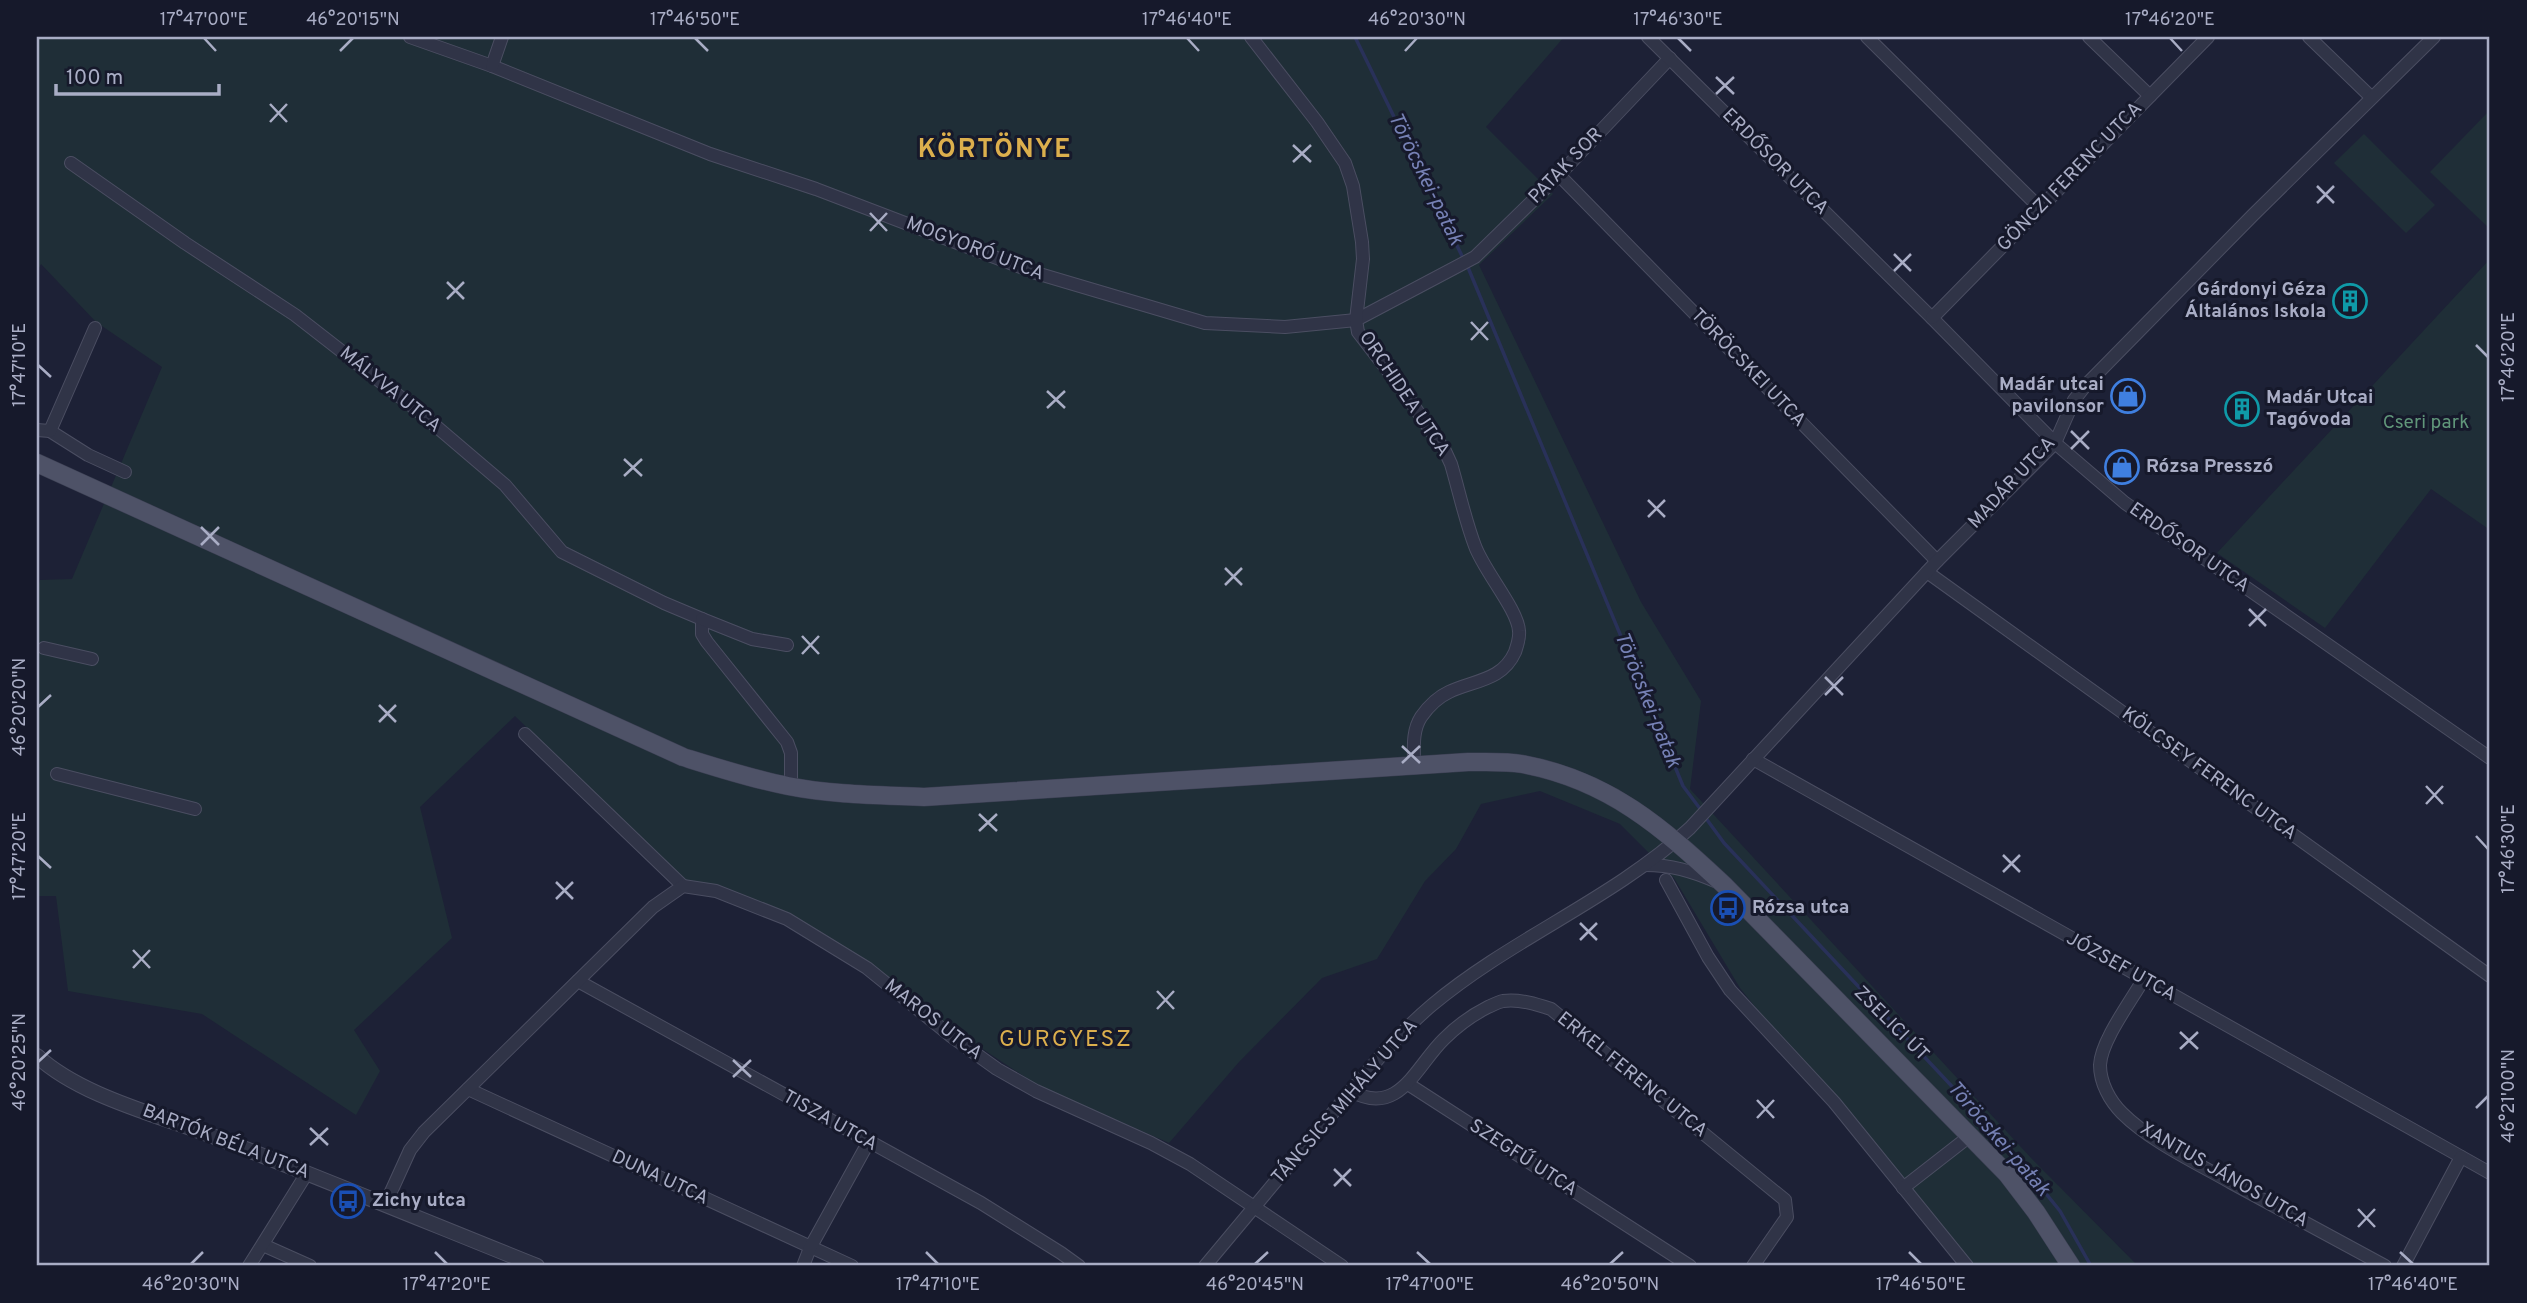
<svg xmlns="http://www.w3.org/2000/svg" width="2527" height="1303" viewBox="0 0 2527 1303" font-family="Overpass,sans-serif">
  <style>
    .green { fill: #1f2e37 }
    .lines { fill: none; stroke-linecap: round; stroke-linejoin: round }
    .stream { stroke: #293159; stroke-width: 3.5 }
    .minor-casing { stroke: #4b4e62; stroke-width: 14 }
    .tertiary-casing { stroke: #4b4e62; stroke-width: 16 }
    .primary-casing { stroke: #393d50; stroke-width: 19 }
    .minor { stroke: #303447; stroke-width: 12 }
    .tertiary { stroke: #303447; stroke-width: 14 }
    .primary { stroke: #4e5267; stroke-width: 18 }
    .ticks { fill: none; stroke: #a9adc5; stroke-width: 2.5 }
    .labels { text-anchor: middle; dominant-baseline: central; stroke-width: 6; stroke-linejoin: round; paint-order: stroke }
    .street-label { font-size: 19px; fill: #a9adc5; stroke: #16192b }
    .poi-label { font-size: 19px; font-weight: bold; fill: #a9adc5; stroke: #16192b; text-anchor: start }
    .park-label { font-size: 19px; fill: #60967a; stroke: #16192b }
    .water-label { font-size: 21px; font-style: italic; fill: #7681b5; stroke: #16192b }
    .quarter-label { font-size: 23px; letter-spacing: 2px; fill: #dcaf4d; stroke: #16192b }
    .district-label { font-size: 26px; font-weight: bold; letter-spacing: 2px; fill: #dcaf4d; stroke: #16192b }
    .neatline { fill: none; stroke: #a9adc5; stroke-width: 2.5 }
    .ticks-label { font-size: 18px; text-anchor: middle; fill: #a9adc5 }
  </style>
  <rect width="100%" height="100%" fill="#1d2136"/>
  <g class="green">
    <polygon points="37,37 1564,37 1486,127 1553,194 1479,265 1641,602 1701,701 1690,789 2032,1159 2138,1266 1962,1266 1740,988 1674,878 1620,824 1540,791 1481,804 1456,849 1425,881 1377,959 1322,978 1239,1062 1169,1143 1037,1085 954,1030 872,964 788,913 722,886 683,881 515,716 420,807 452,938 354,1030 380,1071 356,1115 202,1014 68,991 56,896 37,896 37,592 40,580 72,579 162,367 96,322 41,264 37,272"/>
    <polygon points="2490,110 2490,229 2430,172"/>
    <polygon points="2364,134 2435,205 2406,233 2334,163"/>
    <polygon points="2490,259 2490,530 2431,489 2325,628 2217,553"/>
  </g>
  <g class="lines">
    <g class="stream">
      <polyline points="1355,37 1463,258"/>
      <polyline points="1467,265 1683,786 1701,810"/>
      <polyline points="1705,817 1724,843 2005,1143 2060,1211 2091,1266"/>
    </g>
    <g class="minor-casing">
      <g id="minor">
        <polyline points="410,37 492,66 710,154 816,189 1036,273 1205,323 1285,327 1356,320 1475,257 1559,175 1670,58"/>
        <path d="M1251 37 1317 122 1345 163 1353 186 1362 242 1363 259 1356 320 1358 332 1402 389 1445 451 1451 464C1459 491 1465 520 1475 546 1484 571 1518 610 1519 631 1520 638 1517 646 1515 652 1502 681 1474 680 1449 692 1438 697 1428 707 1421 717 1412 731 1414 748 1414 764"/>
        <polyline points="1648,37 1932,318 2055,443 2125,503 2490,758"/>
        <polyline points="1867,37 2040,208"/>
        <polyline points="2089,37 2150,96"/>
        <polyline points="2309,37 2371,97"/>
        <polyline points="492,66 502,37"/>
        <polyline points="71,163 185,243 295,315 417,410 505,485 562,552 664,603 702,619 702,634 707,642 787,742 791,753 791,787"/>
        <polyline points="1559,175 1937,561"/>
        <polyline points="1932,318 2208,37"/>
        <polyline points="37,430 50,431 88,455 125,472"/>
        <polyline points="50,431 95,328"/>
        <polyline points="1927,572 2490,976"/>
        <polyline points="702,619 752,639 787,645"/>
        <polyline points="44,648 92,659"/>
        <polyline points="525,734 683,886"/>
        <polyline points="1753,759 2490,1173"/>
        <polyline points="57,774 195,809"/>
        <path d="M1645 865C1672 865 1691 871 1715 881"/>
        <polyline points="1666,880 1708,957 1730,990 1834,1102 1967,1266"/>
        <path d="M2143 980C2131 1001 2101 1041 2100 1065 2100 1083 2110 1101 2122 1113 2150 1141 2195 1162 2230 1182 2282 1210 2333 1238 2385 1266"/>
        <polyline points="578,981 981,1203 1061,1253 1079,1266"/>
        <polyline points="1408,1084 1690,1266"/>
        <polyline points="468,1089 852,1266"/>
        <path d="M1351 1091C1399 1118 1416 1066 1444 1039 1457 1026 1472 1015 1488 1007 1493 1005 1498 1002 1503 1001 1520 999 1536 1004 1551 1009L1785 1200 1787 1217 1753 1266"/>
        <polyline points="1903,1188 1971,1135"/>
        <polyline points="385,1205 410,1150 424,1132 653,907 683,886 716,891 787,919 867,968 951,1036 997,1069 1036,1091 1151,1143 1190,1164 1342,1266"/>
        <polyline points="263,1245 310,1266"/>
        <polyline points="249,1266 307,1173"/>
        <polyline points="803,1266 810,1248 868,1143"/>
        <path d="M1205 1266C1247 1216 1289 1165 1331 1115 1363 1077 1394 1037 1432 1005 1512 938 1613 899 1690 828L1937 561 2055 443 2074 400 2086 385 2253 215 2434 37"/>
        <polyline points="2403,1266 2461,1157"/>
      </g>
    </g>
    <g class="tertiary-casing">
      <path id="tertiary" d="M37 1056C82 1097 159 1115 215 1137 323 1179 430 1223 537 1266"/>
    </g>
    <g class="primary-casing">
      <path id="primary" d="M37 463 683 757C718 768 752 779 788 786 833 795 879 795 924 797L1468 762C1486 762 1505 761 1522 764 1609 780 1663 828 1724 885L2007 1174 2036 1212 2071 1266"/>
    </g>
    <use href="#minor" class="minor"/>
    <use href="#tertiary" class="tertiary"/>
    <use href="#primary" class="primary"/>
  </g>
  <path class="ticks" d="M204 38 216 51M695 38 708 51M1187 38 1199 51M1678 38 1691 51M2170 38 2182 51M340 51 353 38M1405 51 1417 38M1716 77 1734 94M1716 94 1734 77M270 104 287 122M270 122 287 104M1293 145 1311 162M1293 162 1311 145M2317 186 2334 203M2317 203 2334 186M870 213 887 231M870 231 887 213M1894 254 1911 271M1894 271 1911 254M447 282 464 299M447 299 464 282M1471 322 1488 340M1471 340 1488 322M2476 345 2488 357M38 365 51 377M1047 391 1065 408M1047 408 1065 391M2071 431 2089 449M2071 449 2089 431M624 459 642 476M624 476 642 459M1648 500 1665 517M1648 517 1665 500M201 527 219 545M201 545 219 527M1225 568 1242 585M1225 585 1242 568M2249 609 2266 626M2249 626 2266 609M802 636 819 654M802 654 819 636M1825 677 1843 695M1825 695 1843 677M379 705 396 722M38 707 51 695M379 722 396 705M1402 746 1420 763M1402 763 1420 746M2426 786 2443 804M2426 804 2443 786M979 814 997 831M979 831 997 814M2476 836 2488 849M2003 855 2020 872M38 856 51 868M2003 872 2020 855M556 882 573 899M556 899 573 882M1580 923 1597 940M1580 940 1597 923M133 950 150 968M133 968 150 950M1157 991 1174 1009M1157 1009 1174 991M2180 1032 2198 1049M2180 1049 2198 1032M733 1060 751 1077M38 1062 51 1050M733 1077 751 1060M1757 1100 1774 1118M2476 1108 2488 1096M1757 1118 1774 1100M310 1128 328 1145M310 1145 328 1128M1334 1169 1351 1186M1334 1186 1351 1169M2358 1209 2375 1227M2358 1227 2375 1209M435 1252 447 1264M926 1252 938 1264M1417 1252 1430 1264M1909 1252 1921 1264M2400 1252 2413 1264M191 1264 203 1252M1255 1264 1268 1252M1610 1264 1623 1252"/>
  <defs>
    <g id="building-ring" transform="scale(1.75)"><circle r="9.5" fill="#16192b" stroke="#0f9aa8" stroke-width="1.5"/><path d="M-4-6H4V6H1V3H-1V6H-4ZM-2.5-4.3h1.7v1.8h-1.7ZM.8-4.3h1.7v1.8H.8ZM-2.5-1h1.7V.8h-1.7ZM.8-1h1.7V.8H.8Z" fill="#0f9aa8"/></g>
    <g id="shop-ring" transform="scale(1.75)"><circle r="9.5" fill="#16192b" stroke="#3f7fe0" stroke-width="1.5"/><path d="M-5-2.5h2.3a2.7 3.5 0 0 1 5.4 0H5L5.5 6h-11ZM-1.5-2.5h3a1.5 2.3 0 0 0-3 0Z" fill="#3f7fe0"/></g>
    <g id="bus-ring" transform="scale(1.75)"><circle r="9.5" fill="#16192b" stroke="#1a4fb4" stroke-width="1.5"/><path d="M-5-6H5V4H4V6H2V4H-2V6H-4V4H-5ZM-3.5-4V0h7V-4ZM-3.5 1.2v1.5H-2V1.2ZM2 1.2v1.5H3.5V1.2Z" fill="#1a4fb4"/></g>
  </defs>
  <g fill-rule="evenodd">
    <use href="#building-ring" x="2350" y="301"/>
    <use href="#shop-ring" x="2128" y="396"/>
    <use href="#building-ring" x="2242" y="409"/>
    <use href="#shop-ring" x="2122" y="467"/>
    <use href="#bus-ring" x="1728" y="908"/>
    <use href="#bus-ring" x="348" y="1201"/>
  </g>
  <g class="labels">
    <g class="street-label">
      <text transform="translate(1775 162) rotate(45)">ERDŐSOR UTCA</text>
      <text transform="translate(1566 166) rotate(-46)">PATAK SOR</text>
      <text transform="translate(2070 177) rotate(-46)">GÖNCZI FERENC UTCA</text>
      <text transform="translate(975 249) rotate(21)">MOGYORÓ UTCA</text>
      <text transform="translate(1748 368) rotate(46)">TÖRÖCSKEI UTCA</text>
      <text transform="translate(390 390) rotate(39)">MÁLYVA UTCA</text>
      <text transform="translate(1404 394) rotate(56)">ORCHIDEA UTCA</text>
      <text transform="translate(2012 483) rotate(-47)">MADÁR UTCA</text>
      <text transform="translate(2189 548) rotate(35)">ERDŐSOR UTCA</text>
      <text transform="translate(2209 774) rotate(36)">KÖLCSEY FERENC UTCA</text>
      <text transform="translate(2121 967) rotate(29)">JÓZSEF UTCA</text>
      <text transform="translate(933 1020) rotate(38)">MAROS UTCA</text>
      <text transform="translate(1891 1024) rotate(45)">ZSELICI ÚT</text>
      <text transform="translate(1632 1075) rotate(39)">ERKEL FERENC UTCA</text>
      <text transform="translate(1345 1102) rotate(-49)">TÁNCSICS MIHÁLY UTCA</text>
      <text transform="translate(830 1121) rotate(29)">TISZA UTCA</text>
      <text transform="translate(226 1142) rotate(21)">BARTÓK BÉLA UTCA</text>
      <text transform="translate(1523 1158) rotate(33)">SZEGFŰ UTCA</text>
      <text transform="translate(2224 1175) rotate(30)">XANTUS JÁNOS UTCA</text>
      <text transform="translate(660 1178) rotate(25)">DUNA UTCA</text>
    </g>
    <g class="poi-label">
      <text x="2326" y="290" text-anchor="end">Gárdonyi Géza<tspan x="2326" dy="22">Általános Iskola</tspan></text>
      <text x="2104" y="385" text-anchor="end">Madár utcai<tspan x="2104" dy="22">pavilonsor</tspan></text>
      <text x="2266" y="398">Madár Utcai<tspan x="2266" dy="22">Tagóvoda</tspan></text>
      <text x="2146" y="467">Rózsa Presszó</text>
      <text x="1752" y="908">Rózsa utca</text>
      <text x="372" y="1201">Zichy utca</text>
    </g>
    <g class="park-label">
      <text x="2426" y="423">Cseri park</text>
    </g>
    <g class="water-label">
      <text transform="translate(1425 179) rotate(64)">Töröcskei-patak</text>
      <text transform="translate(1647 700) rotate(68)">Töröcskei-patak</text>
      <text transform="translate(1998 1139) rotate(49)">Töröcskei-patak</text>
    </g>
    <g class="quarter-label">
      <text x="1066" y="1040">GURGYESZ</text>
    </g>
    <g class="district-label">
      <text x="995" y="150">KÖRTÖNYE</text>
    </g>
  </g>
  <rect width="2527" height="1303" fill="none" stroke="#16192b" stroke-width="77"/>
  <path d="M56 84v10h163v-10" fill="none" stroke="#a9adc5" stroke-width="3.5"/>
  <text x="66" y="84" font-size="21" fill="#a9adc5" stroke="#16192b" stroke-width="5" paint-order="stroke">100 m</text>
  <rect x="38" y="38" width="2450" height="1226" class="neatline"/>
  <g class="ticks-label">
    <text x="204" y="25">17°47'00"E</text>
    <text x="353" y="25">46°20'15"N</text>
    <text x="695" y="25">17°46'50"E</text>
    <text x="1187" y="25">17°46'40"E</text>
    <text x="1417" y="25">46°20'30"N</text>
    <text x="1678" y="25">17°46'30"E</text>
    <text x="2170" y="25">17°46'20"E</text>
    <text transform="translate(2508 357) rotate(-90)" y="6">17°46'20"E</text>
    <text transform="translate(19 365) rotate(-90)" y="6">17°47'10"E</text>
    <text transform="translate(19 707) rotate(-90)" y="6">46°20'20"N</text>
    <text transform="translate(2508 849) rotate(-90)" y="6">17°46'30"E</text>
    <text transform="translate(19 856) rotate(-90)" y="6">17°47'20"E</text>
    <text transform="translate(19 1062) rotate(-90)" y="6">46°20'25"N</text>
    <text transform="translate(2508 1096) rotate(-90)" y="6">46°21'00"N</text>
    <text x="191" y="1290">46°20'30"N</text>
    <text x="447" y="1290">17°47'20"E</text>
    <text x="938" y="1290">17°47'10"E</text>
    <text x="1255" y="1290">46°20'45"N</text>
    <text x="1430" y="1290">17°47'00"E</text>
    <text x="1610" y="1290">46°20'50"N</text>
    <text x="1921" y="1290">17°46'50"E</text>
    <text x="2413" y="1290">17°46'40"E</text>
  </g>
</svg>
